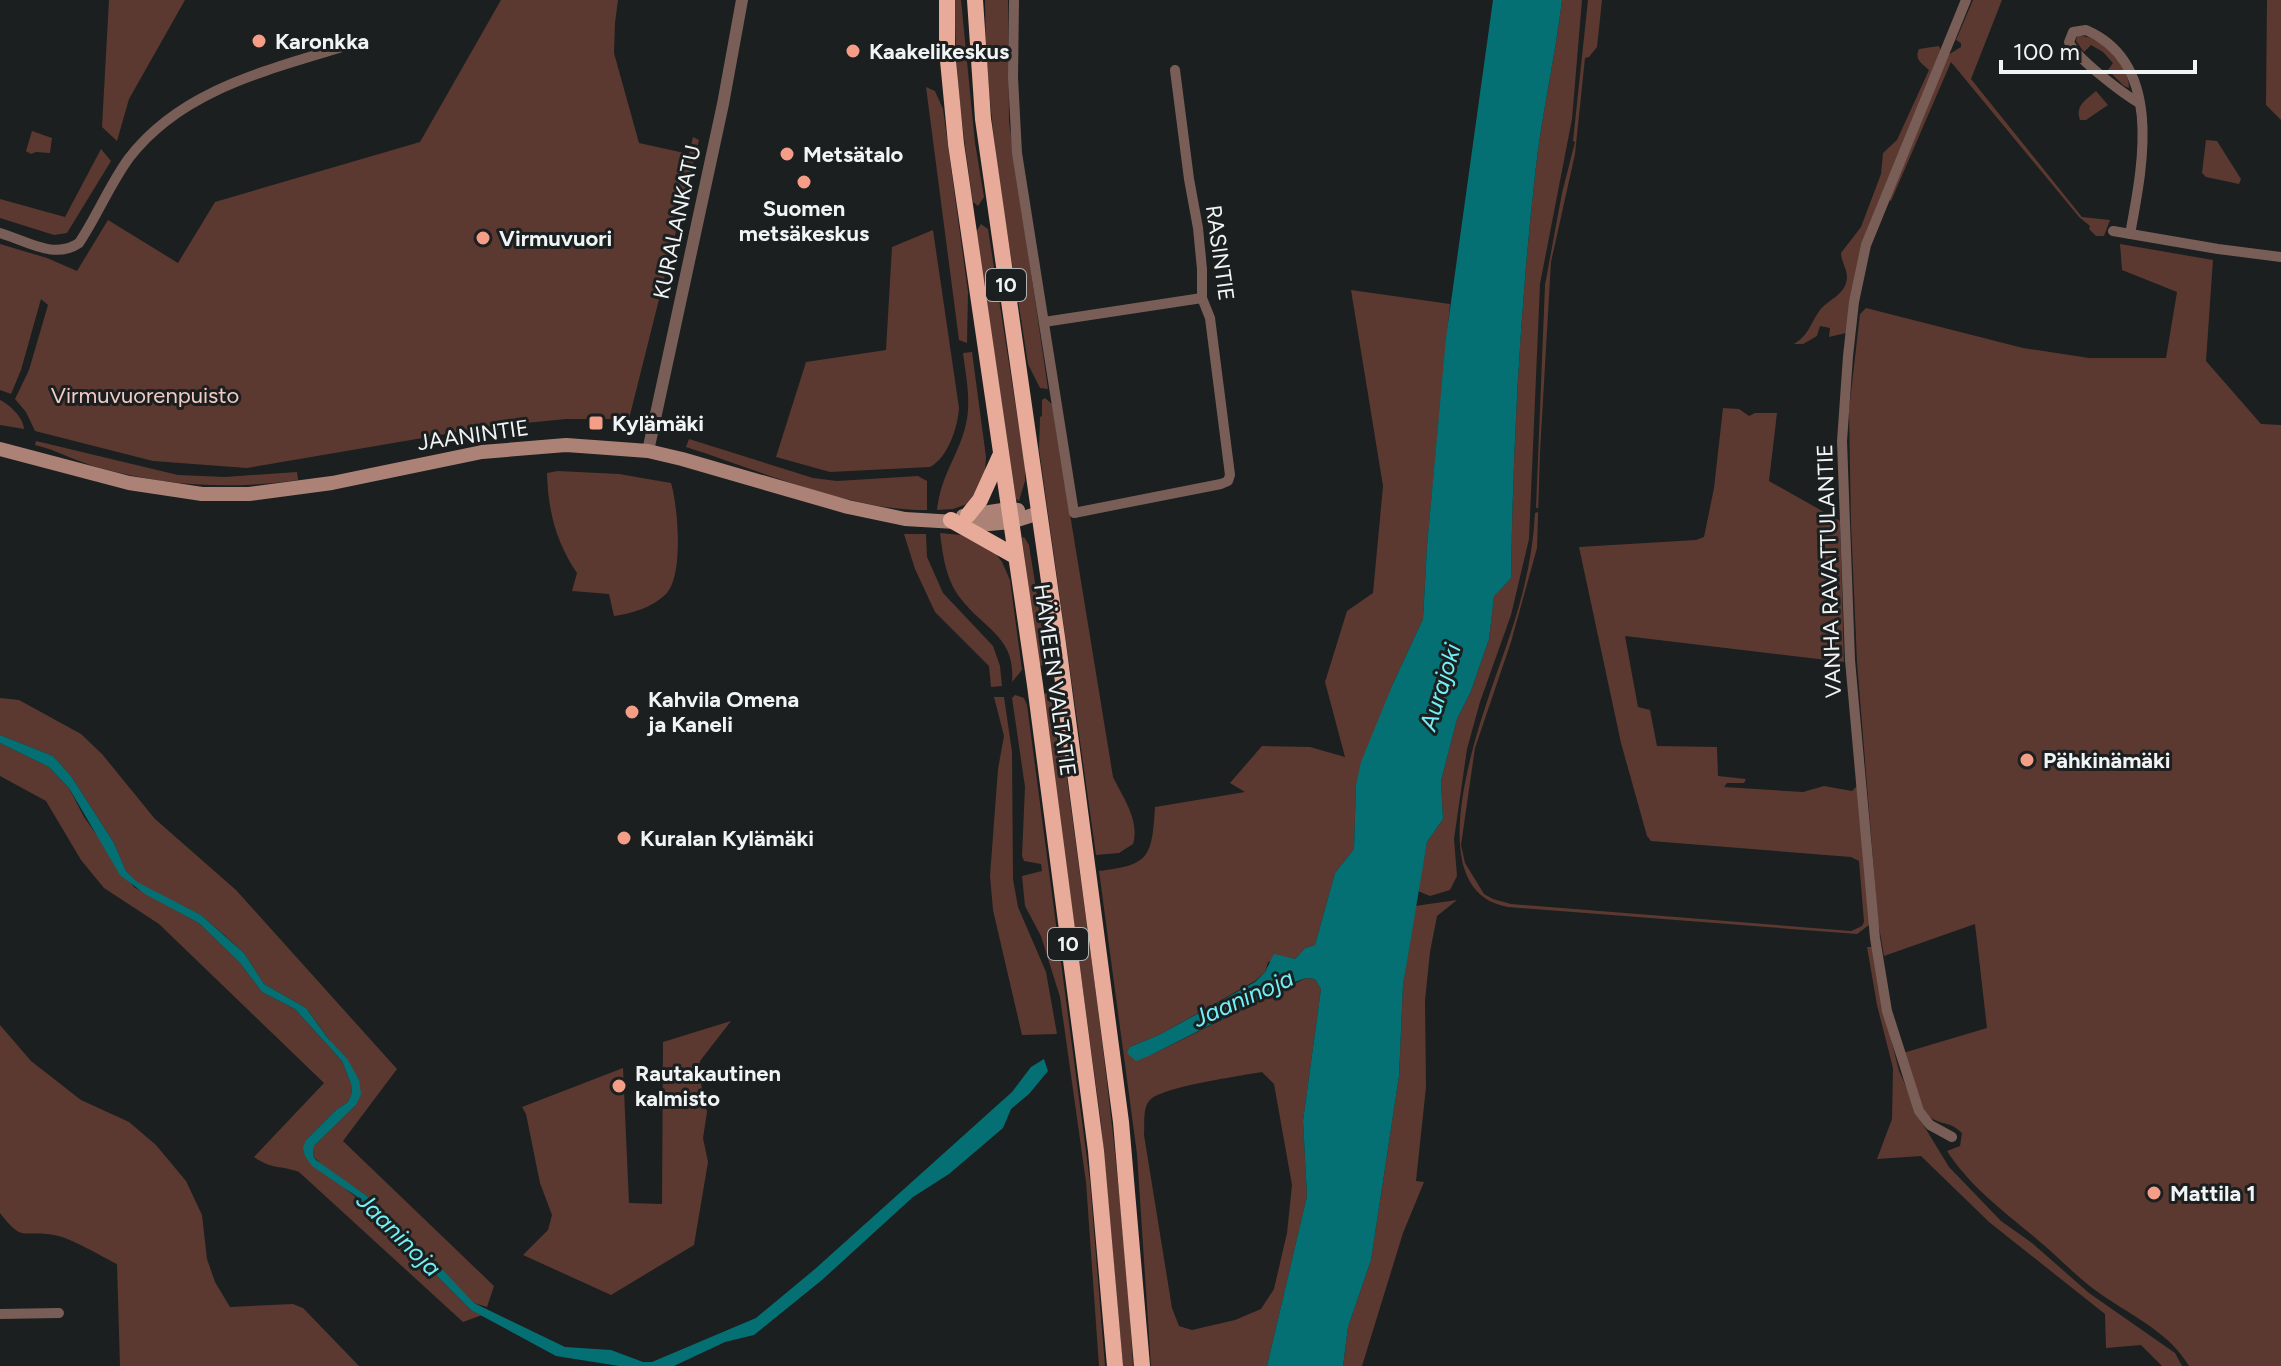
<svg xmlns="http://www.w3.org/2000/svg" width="2281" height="1366" viewBox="0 0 2281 1366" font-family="Figtree,sans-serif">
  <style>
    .green { fill: #5b3930; fill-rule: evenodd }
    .water { fill: #057074 }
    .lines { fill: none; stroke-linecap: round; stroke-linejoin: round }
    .minor { stroke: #795e57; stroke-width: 10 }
    .tertiary { stroke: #795e57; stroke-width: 12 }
    .secondary { stroke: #ad8276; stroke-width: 14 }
    .trunk { stroke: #e8ab9a; stroke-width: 16 }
    .poi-dot { fill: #f49e87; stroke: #1b1f1f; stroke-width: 3 }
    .labels { text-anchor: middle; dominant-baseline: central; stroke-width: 6; stroke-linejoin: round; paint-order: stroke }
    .shield { fill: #1b1f1f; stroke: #b1b4b4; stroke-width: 2 }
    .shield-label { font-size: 20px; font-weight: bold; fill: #f1f4f4 }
    .poi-label { font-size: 22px; font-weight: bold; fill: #f1f4f4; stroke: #1b1f1f; text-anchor: start }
    .street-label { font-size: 22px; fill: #f1f4f4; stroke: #1b1f1f }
    .park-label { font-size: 22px; fill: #f2ccc2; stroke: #1b1f1f }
    .water-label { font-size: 24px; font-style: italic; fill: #71f1f7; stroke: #1b1f1f }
  </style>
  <rect width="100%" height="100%" fill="#1b1f1f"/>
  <g class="green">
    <polygon points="109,0 185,0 129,99 117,141 102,127"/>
    <polygon points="501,0 618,0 615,23 614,53 639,143 689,154 693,137 699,140 629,419 566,419 487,427 247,468 153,461 35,431 26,412 15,399 29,370 48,305 41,299 21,370 11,394 0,390 0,244 47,258 77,271 108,220 178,263 215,202 420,142"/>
    <path d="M955 0H961L975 143 984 197 978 206 973 202C963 135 954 68 955 0Z"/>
    <path d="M985 0H1008L1009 122 1048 389 1040 388 1028 364C1010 243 985 122 985 0Z"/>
    <path d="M1562 0H1582L1572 119 1540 284 1529 539 1511 615 1480 702 1467 749 1454 839 1457 876 1450 890 1430 896 1418 891 1427 842 1443 819 1441 781 1457 719 1471 691 1489 639 1494 595 1511 578C1513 444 1520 309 1535 175 1541 117 1555 59 1562 0Z"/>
    <path d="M1588 0H1602L1597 47 1589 57 1585 58 1575 154 1551 262 1540 452 1537 548 1511 642 1475 748 1461 845 1465 863 1484 894 1493 899 1511 904 1851 931 1862 926 1864 922 1859 861 1851 857 1651 841 1647 836 1621 743 1579 547 1696 540 1704 537 1714 488 1723 408 1739 409 1749 416 1755 413H1777L1769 481 1840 521 1844 662 1625 636 1638 707 1650 710 1657 746 1717 747 1718 776 1746 779 1744 783H1727L1724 787 1803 792 1824 786 1852 791 1859 784 1871 919 1869 925 1857 934 1508 907C1408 890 1491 694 1509 638 1523 597 1533 555 1535 513L1538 512V508H1536L1545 285 1562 193 1575 142 1573 141Z"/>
    <polygon points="1973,0 2002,0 1971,79 2082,217 2110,220 2104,236 2096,236 2089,229 2090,226 2079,217 1951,62 1891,201 1888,199 1948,55 1961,47 1961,43 1956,40"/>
    <polygon points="2267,0 2281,0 2281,120 2266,105"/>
    <path d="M2077 36C2101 34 2129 64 2129 88L2124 86 2108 70 2113 63 2103 52 2091 45 2084 52 2076 41Z"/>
    <path d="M1939 46 1941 52 1868 229 1846 333 1829 337 1830 328 1820 326 1817 336 1803 344H1794C1809 335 1810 324 1820 310 1828 300 1842 296 1846 283 1850 272 1841 263 1841 253L1861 227 1881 174 1883 153 1897 140 1929 70C1922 63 1914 60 1919 49Z"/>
    <polygon points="926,87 935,91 943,109 968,292 967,343 959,340"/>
    <path d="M2096 91 2108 105 2086 120H2080C2075 105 2086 100 2096 91Z"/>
    <polygon points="32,131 52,138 50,153 36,152 31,154 26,151"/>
    <polygon points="2206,140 2217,141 2241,179 2239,184 2206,177 2202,173"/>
    <polygon points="101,149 111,161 67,233 54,235 0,218 0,199 65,217"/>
    <polygon points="981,224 988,229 1025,466 1025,481 1019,501 1016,499 976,232"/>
    <path d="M933 230 959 408C958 426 948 458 930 467L830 472 776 457 806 362 886 350 892 247Z"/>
    <path d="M2120 244 2213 260 2206 361 2261 424 2281 425V1366H2189C2169 1331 2126 1313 2095 1290 2075 1275 2058 1257 2039 1241 2006 1213 1971 1188 1947 1151L1960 1146 1962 1133C1949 1121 1946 1126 1933 1119 1918 1112 1908 1069 1903 1053L1987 1028 1975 924 1884 956 1878 921 1857 662 1851 524 1849 410 1860 314 1866 308 2023 348 2089 358H2166L2177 292 2122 270Z"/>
    <path d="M1351 290 1450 304 1427 546 1423 619 1392 686 1356 785 1354 849 1335 873 1315 945 1305 948 1295 959 1288 958 1268 962 1265 972 1255 981 1159 1035 1130 1047 1151 1055 1306 978 1315 979 1321 989 1303 1121 1307 1196 1267 1366H1151L1137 1154 1099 871C1149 865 1152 858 1155 807L1245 792 1230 783 1262 746 1310 747 1345 757 1325 682 1347 611 1373 593 1383 486ZM1262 1072 1274 1084 1292 1185 1287 1233 1274 1289 1261 1309 1235 1320 1192 1330 1179 1326 1172 1308 1144 1135C1145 1124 1142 1106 1151 1099 1167 1086 1240 1076 1262 1072Z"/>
    <path d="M972 352 986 457 985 473 970 503 953 509 937 510C941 475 957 458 965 428 972 404 966 377 963 353Z"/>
    <path d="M1045 398 1052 404 1113 777C1123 798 1140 820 1133 844L1119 853 1096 855 1039 449 1040 417 1042 416V400Z"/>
    <path d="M0 400C10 405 23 417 24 429L0 425Z"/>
    <path d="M689 439 813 478 837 481 918 476 927 481V510C852 511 758 470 686 447Z"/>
    <path d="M36 441 178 475 225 477 297 472 298 480C231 490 165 486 100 468 77 462 57 450 35 445Z"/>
    <path d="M558 471 619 474 671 483C678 506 684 576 666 594 653 607 631 614 614 616L609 594 572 591 577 573C556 542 548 511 547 473Z"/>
    <path d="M940 533 961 535 996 554 1002 562 1010 580 1022 670 1012 682C1016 637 984 629 961 599 946 580 943 557 940 533Z"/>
    <polygon points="904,534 926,534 927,557 943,593 993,646 1000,666 1002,686 991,687 989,666 935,612 915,569"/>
    <polygon points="1024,537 1029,545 1047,658 1043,666 1039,665 1022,538"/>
    <path d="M1046 693 1055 706 1061 734C1089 944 1121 1154 1133 1366H1123L1101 1123 1043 694Z"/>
    <polygon points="1015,695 1024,698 1027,705 1090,1182 1105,1366 1099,1366 1086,1182 1060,997 1041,936 1025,906 1022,876 1042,871 1041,864 1024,861 1022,856 1025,787 1012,698"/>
    <polygon points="994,697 1004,697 1012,752 1013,879 1018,907 1046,972 1057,1034 1022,1035 993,910 990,876 998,769 1004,736"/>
    <polygon points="0,698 19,700 81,734 102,754 155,819 236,890 397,1069 343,1141 494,1286 487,1307 474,1303 391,1226 367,1196 323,1166 313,1156 314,1146 356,1105 359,1080 306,1008 264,984 244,953 231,941 201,915 137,883 126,871 114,843 71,776 53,756 0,735"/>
    <path d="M0 743 49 767 69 788 84 817 134 887 199 923 240 963 262 992 295 1009 342 1061 351 1084 352 1093 348 1102 336 1110 306 1140 305 1156 363 1203 381 1231 433 1272 471 1310 482 1315 463 1322 299 1172C281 1165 272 1170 254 1157L324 1083 159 924 104 888 81 860 46 801 0 776Z"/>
    <polygon points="1457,900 1437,916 1430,952 1425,1000 1426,1087 1416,1181 1424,1182 1403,1233 1362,1366 1343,1366 1348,1327 1371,1260 1399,1076 1403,985 1415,906"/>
    <polygon points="1867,947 1873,947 1882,1003 1899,1071 1924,1126 1949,1167 2001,1221 2032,1243 2089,1293 2175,1353 2182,1366 2162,1366 2141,1345 2106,1348 2105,1314 1989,1222 1921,1156 1877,1159 1892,1119 1893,1068 1877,1005"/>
    <polygon points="731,1021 700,1061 699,1074 707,1112 703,1138 708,1162 694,1245 611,1295 523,1255 548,1230 552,1215 540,1183 526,1114 522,1107 623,1068 629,1203 662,1204 663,1042"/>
    <path d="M0 1025 31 1061 81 1100 129 1122 156 1145 186 1181 202 1215 207 1259 215 1282 230 1307 293 1304 303 1308 359 1366H120L117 1264C100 1256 72 1238 54 1235 22 1229 24 1244 0 1213Z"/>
  </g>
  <g class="water">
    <path d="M1493 0H1562C1555 59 1541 117 1535 175 1520 309 1513 444 1511 578L1494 596 1489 639 1471 691 1457 719 1441 781 1443 819 1427 842 1403 985 1399 1076 1371 1260 1348 1327 1343 1366H1267L1307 1196 1303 1121 1321 989 1315 979 1306 978 1295 982 1151 1055 1136 1061 1127 1053 1130 1047 1159 1035 1255 982 1265 972 1274 954 1295 959 1305 948 1315 945 1335 873 1354 849 1356 785 1361 762 1392 686 1423 619 1427 546 1446 338Z"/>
    <polygon points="0,735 53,756 71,776 114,843 126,871 137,882 201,915 244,953 264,984 306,1008 327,1037 348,1060 359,1080 361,1094 356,1105 314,1146 313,1156 316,1160 367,1196 391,1226 435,1262 474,1303 565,1347 611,1350 643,1362 652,1362 756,1318 815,1269 1012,1092 1031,1067 1044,1059 1048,1071 1029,1094 1011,1109 1003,1128 949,1174 913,1197 822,1280 754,1335 725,1342 674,1366 619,1366 556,1356 471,1310 433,1272 381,1231 368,1208 356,1196 312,1166 305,1156 303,1148 306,1140 336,1110 348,1102 352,1093 351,1084 342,1061 295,1009 262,992 240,963 199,923 145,894 120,875 69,788 49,767 0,743"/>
  </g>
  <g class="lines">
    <g class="minor">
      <polyline points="1014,0 1013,78 1017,153 1074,513 1221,484 1228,481 1230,475 1210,318 1202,298 1202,269 1198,228 1189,179 1175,70"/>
      <polyline points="2113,231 2218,249 2281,257"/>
      <path d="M0 233C27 241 54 260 79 243 97 216 110 184 129 158 185 85 279 68 361 41"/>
      <path d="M2130 234C2142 169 2165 64 2086 30L2073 32 2069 42C2076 58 2122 93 2139 103"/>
      <polyline points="1044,322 1202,298"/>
      <polyline points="1952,1137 1930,1125 1919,1111 1887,1011 1875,938 1850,660 1842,441 1848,356 1854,302 1866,245 1966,0"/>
      <polyline points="0,1314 59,1313"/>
    </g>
    <polyline class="tertiary" points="648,451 723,104 742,0"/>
    <g class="secondary">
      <polyline points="0,449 129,483 202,494 249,494 332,483 482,452 566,445 594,447 648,451 682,459 848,507 905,519 989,524 1011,522 1039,513"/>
      <polyline points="963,516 1009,509 1018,510"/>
    </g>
    <g class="trunk">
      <polyline points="947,0 947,50 956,144 1035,685 1096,1151 1115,1366"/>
      <polyline points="975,0 983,119 1058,644 1121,1122 1142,1366"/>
      <polyline points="968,515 980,500 1000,456"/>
      <polyline points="951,520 1015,556"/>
    </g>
  </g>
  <g class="poi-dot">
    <circle cx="259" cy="41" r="8"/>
    <circle cx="853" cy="51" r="8"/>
    <circle cx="787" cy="154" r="8"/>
    <circle cx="804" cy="182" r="8"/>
    <circle cx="483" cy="238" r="8"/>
    <rect x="588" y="415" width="16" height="16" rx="4"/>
    <circle cx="632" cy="712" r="8"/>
    <circle cx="2027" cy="760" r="8"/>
    <circle cx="624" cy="838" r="8"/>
    <circle cx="619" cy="1086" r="8"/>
    <circle cx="2154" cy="1193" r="8"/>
  </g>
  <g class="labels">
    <g class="shield">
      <rect x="986" y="269" width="40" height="32" rx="6"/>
      <rect x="1048" y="928" width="40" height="32" rx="6"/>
    </g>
    <g class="shield-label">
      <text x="1006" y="285">10</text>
      <text x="1068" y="944">10</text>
    </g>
    <g class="poi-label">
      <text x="275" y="41">Karonkka</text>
      <text x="869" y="51">Kaakelikeskus</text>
      <text x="803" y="154">Metsätalo</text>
      <text x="804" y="208" text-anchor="middle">Suomen<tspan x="804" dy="25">metsäkeskus</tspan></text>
      <text x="499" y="238">Virmuvuori</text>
      <text x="612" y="423">Kylämäki</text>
      <text x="648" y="699">Kahvila Omena<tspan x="648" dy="25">ja Kaneli</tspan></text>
      <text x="2043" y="760">Pähkinämäki</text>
      <text x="640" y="838">Kuralan Kylämäki</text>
      <text x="635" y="1073">Rautakautinen<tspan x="635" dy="25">kalmisto</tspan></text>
      <text x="2170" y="1193">Mattila 1</text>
    </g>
    <g class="street-label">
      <text transform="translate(677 222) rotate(-78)">KURALANKATU</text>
      <text transform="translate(1220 253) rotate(82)">RASINTIE</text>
      <text transform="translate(473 435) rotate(-8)">JAANINTIE</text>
      <text transform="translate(1829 571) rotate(-92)">VANHA RAVATTULANTIE</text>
      <text transform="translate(1055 680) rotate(82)">HÄMEEN VALTATIE</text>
    </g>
    <g class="park-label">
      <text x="145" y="395">Virmuvuorenpuisto</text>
    </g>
    <g class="water-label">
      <text transform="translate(1440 687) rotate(-73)">Aurajoki</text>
      <text transform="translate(1243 998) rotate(-24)">Jaaninoja</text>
      <text transform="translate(399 1234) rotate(45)">Jaaninoja</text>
    </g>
  </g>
  <path d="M2001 60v12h194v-12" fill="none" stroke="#f1f4f4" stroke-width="4"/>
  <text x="2013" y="60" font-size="24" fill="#f1f4f4" stroke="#1b1f1f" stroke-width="6" paint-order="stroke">100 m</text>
</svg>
